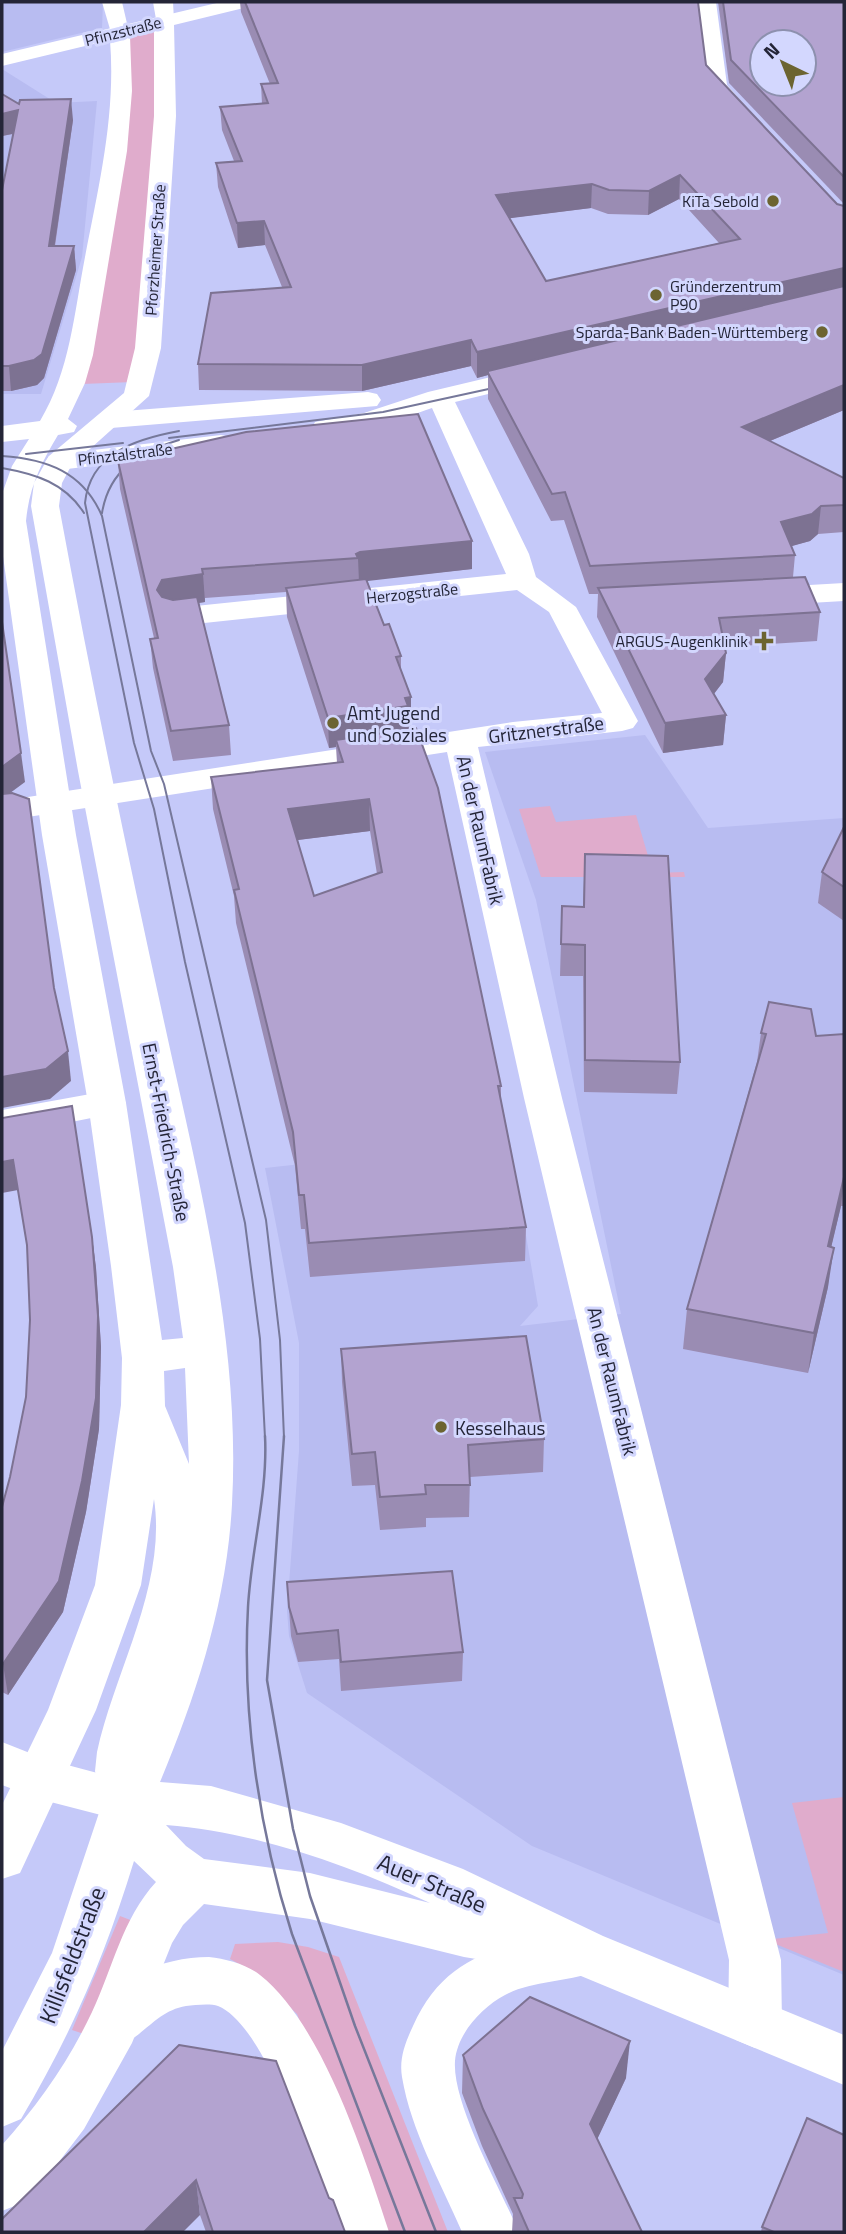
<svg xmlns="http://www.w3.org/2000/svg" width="846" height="2234" viewBox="0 0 846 2234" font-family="'Titillium Web',sans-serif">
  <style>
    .built { fill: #b8bcf1 }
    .green { fill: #e0accc }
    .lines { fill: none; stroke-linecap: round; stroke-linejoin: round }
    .street { fill: #fff; fill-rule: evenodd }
    .secondary { fill: #fff; fill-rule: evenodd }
    .tram-far1 { stroke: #76789a; stroke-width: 2 }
    .tram { stroke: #76789a; stroke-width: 2.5 }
    .wall { fill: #9a8cb3; fill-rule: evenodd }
    .shaded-wall { fill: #7d7292 }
    .building { fill: #b3a3d0; stroke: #7d7292; stroke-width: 2; fill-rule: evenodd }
    .poi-dot { fill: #6c6431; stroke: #d3d7fe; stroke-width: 2.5 }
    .labels { text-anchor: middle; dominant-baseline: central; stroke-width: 6; stroke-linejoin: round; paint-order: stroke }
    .far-street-label { font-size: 16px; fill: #242537; stroke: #d3d7fe }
    .far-poi-label { font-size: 16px; fill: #242537; stroke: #d3d7fe; text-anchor: end }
    .poi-label { font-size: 19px; fill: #242537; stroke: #d3d7fe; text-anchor: start }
    .street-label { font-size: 19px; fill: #242537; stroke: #d3d7fe }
    .near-street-label { font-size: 23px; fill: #242537; stroke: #d3d7fe }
  </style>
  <rect width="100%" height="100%" fill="#c5c9f9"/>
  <g class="built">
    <polygon points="2,2 103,2 102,28 2,52"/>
    <polygon points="2,69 56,103 97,101 82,257 41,394 2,394"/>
    <polygon points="645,735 708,828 844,818 844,1975 532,1846 307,1693 289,1636 287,1611 299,1451 299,1343 265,1168 510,1141 538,1306 520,1326 621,1314 536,900 485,752"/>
  </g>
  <g class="green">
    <polygon points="159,27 159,103 133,382 82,384 124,35"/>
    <polygon points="550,806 556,822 636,815 653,873 684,872 685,877 541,877 519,809"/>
    <polygon points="844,1797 844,1972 773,1943 773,1939 828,1933 792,1803"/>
    <polygon points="120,1916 133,1921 87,2035 72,2030"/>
    <polygon points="278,1942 308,1947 339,1957 448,2232 382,2232 297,2014 252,1971 230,1959 235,1944"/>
  </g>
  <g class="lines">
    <g class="street">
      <polygon points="102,2 122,2 129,32 126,36 112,36"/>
      <polygon points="153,2 173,2 174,21 171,25 157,25"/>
      <polygon points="696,2 716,2 727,85 753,115 750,120 734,120 706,86"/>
      <path d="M538 366 547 368 551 374 547 380 455 402 529 554 536 577 576 607 638 721 633 728 622 731 478 747 562 1098 781 1960 782 2023 774 2040 755 2048 736 2040 728 2023 729 1960 524 1098 447 752 2 821V801L513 722 602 713 549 612 517 590 176 626 165 623 161 617 165 611 176 608 506 574 432 408C401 418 347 442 315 434L312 428 315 422 364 413 428 392Z"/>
      <polygon points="368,392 377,394 381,400 377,406 111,428 102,426 98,420 102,414 111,412"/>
      <polygon points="221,435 231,437 235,443 231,449 59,470 49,468 45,462 49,456 59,454"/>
      <polygon points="844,583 844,601 759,606 748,603 744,597 748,591 759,588"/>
      <polygon points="107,1091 121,1094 126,1103 121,1112 2,1136 2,1110"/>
      <polygon points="2,1742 45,1759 146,1786 153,1801 146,1816 128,1822 39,1799 2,1785"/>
      <path d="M575 1931 594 1938 601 1955 594 1972C566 1982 531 1981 505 1995 482 2007 457 2034 455 2061 452 2104 501 2190 519 2232H462C441 2183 411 2131 402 2077 399 2059 405 2043 413 2026 446 1952 503 1946 575 1931Z"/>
      <path d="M209 1957C226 1959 246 1964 260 1975 323 2025 364 2156 389 2232H333C315 2183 268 2026 218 2006 210 2003 195 2005 186 2006 156 2011 144 2037 114 2049L95 2041 87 2024C107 1979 162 1957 209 1957Z"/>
    </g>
    <path class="secondary" d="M221 2H255L252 6 174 25 176 116 161 348 149 396 71 466 62 483 59 506C91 680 127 853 165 1026 199 1182 241 1343 232 1504 227 1600 197 1694 160 1782L211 1786 341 1823 463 1869 603 1936 844 2035V2085L581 1976 464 1957 310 1919 204 1904 183 1925 172 1943 132 2043 84 2129 55 2167 22 2203 2 2211V2145C38 2105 69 2061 92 2012 113 1968 122 1919 156 1882L134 1861C105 1956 72 2033 21 2119L2 2127V2051L52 1953 102 1804 95 1771 97 1752C115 1670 167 1585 154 1499L141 1585 96 1710 20 1873 2 1879V1805L48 1710 95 1585 121 1405 122 1358 111 1266 88 1103 42 835 2 549V494L12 466 29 439 2 442V426L40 421C70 371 74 314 85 257 99 185 116 114 110 40L2 66V54ZM154 30V116L135 348 124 393 49 456 34 483 31 506 78 771 173 1267 183 1338 162 1340 126 1103 76 835 26 521C29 488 41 463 58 435L74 432 77 426 68 419 85 383 93 355 127 151 132 91 130 36ZM185 1368 189 1464 165 1406 164 1371ZM166 1825C256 1832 348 1865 430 1903L310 1873 204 1859 186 1846Z"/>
    <g class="tram-far1">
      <path d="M179 431C136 439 90 453 85 503L134 743 154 809 185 962 245 1223 260 1339 265 1438"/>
      <polyline points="169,438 383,412 507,385"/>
      <polyline points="26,454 123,443"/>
      <path d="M2 456C47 459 83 472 102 516L151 751 164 784 266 1220 280 1340 284 1438"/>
      <path d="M2 468C36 474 65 483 84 513"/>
      <path d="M102 513C109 470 139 452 179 440"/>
    </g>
    <g class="tram">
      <path d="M265 1436C268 1493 251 1550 248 1607 242 1715 259 1831 292 1934L405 2232"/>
      <polyline points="284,1436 267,1680 293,1829 310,1896 355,2026 436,2232"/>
    </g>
  </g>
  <g class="wall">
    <path d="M240 2H698L706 65 837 204 844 206V410L770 441 844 478V532L818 534 810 541 791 546 795 555 793 577 820 612 817 641 725 647 726 653 723 682 714 694 726 715 723 745 663 753 597 617 598 594H589L564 520 551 521 488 399V375L477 378 471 366 362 391 199 390 198 364 282 287 265 245 238 248 218 187 216 163 234 161 222 130 220 107 262 104 261 84H270L241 12ZM679 199 719 243 546 281 509 218 591 208 608 214 648 215Z"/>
    <polygon points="718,2 844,2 844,204 729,83"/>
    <polygon points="2,94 19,104 73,120 55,246 74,246 76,270 44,378 37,385 11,391 2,391 2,190 13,134 2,136"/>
    <path d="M118 461 472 569 367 580 384 625 401 656V670L411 727 408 728V729L501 1086V1099L526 1227 525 1261 310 1277 305 1229H301L295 1166 236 923 234 896 213 809 211 777 337 763 336 747 329 748 287 617 286 592 205 598V602L198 603 229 725 231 755 173 761 153 668 150 639 154 638 120 489ZM370 831 377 874 314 896 297 840Z"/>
    <polygon points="844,827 844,921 818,903 822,872"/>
    <polygon points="585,854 680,1062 677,1094 584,1092 583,976 560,976 562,906 583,907"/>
    <polygon points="761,1033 816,1036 844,1034 844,1206 841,1206 831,1247 828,1287 808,1373 683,1349 687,1309 757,1062"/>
    <polygon points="2,1118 92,1237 96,1268 101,1347 99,1429 86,1512 63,1612 8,1695 2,1692 2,1507 10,1477 26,1397 30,1320 28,1252 18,1190"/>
    <polygon points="341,1349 544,1439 543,1472 470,1477 469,1517 426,1518 426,1527 380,1530 375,1485 352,1486 342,1382"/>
    <polygon points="287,1582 463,1652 462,1681 341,1691 339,1659 298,1662 291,1636"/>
    <polygon points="179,2045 329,2198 345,2232 206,2232 200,2215"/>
    <polygon points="463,2055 626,2078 597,2139 642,2232 512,2232 513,2214 482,2146 462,2093"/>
    <polygon points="762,2227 844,2232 761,2232"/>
  </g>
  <g class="shaded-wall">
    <polygon points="71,99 73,120 51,270 49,246"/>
    <polygon points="18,110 21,132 2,136 2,114"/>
    <polygon points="680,175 679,199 648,215 649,191"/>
    <polygon points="592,184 591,208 496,220 496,195"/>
    <polygon points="264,221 265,245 238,248 237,223"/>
    <polygon points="74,246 76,270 44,378 37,385 11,391 9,366"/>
    <polygon points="844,268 844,292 488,371 488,375 477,378 477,352"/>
    <polygon points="471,340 471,366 362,391 362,365"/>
    <polygon points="844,385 844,410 739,454 742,427"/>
    <polygon points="821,506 818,534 810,541 778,550 781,522"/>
    <polygon points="472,541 472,569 359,582 358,558 356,554 360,552"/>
    <polygon points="203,574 205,602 164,608 157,590 162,580"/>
    <polygon points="726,653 723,682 702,709 705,679"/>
    <polygon points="411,697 411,727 408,728 408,736 336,740 336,747 329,748 328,718"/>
    <polygon points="726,715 723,745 663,753 665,723"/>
    <polygon points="21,753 25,782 2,799 2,767"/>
    <polygon points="369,799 370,831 290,841 288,809"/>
    <polygon points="68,1051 71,1081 50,1099 2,1108 2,1077"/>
    <polygon points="13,1160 18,1190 2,1193 2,1162"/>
    <polygon points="844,1177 841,1206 822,1286 828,1246"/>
    <polygon points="92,1237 96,1268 101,1347 99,1429 86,1512 63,1612 8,1695 3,1664"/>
    <polygon points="834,1248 828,1287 808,1373 814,1333"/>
    <polygon points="630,2041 626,2078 587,2161 590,2124"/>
    <polygon points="196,2180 200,2215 183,2232 144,2232"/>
  </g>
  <g class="building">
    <path d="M245 2H698L706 65 837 204 844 206V268L477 352 471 340 362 365 198 364 211 293 291 287 264 221 237 223 216 163 242 161 220 107 268 103 261 84 278 83ZM680 175 740 239 546 281 496 195 592 184 609 190 649 191Z"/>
    <path d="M723 2H844V177L731 60ZM762 42H804V84H762Z"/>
    <polygon points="2,94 19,104 20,100 71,99 49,246 74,246 42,354 34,360 9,366 2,366 2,190 18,110 2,114"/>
    <polygon points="844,286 844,385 742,427 844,478 844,505 821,506 812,514 781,522 795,555 590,566 565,492 552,494 488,373 488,371"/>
    <polygon points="418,414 472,541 360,552 356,554 358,558 202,569 203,574 162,580 157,590 162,597 173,600 197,597 229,725 171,731 150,639 158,638 118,461 246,432"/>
    <polygon points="805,577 820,612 719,618 726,653 705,679 726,715 665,723 598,588"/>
    <polygon points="366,579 384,625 389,624 401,656 396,657 411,697 405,698 408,706 328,718 286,588"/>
    <polygon points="2,622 21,753 2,767"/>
    <path d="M416 728 438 788 501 1086H498L526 1227 309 1243 304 1195H299L293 1132 234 890 239 889 211 777 343 762 336 740ZM369 799 382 872 314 896 288 809Z"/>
    <polygon points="12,793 29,799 54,988 68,1051 46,1069 2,1077 2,794"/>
    <polygon points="844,827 844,887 822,872"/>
    <polygon points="585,854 668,856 680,1062 585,1060 585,945 561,944 562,906 584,907"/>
    <polygon points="769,1002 811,1009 816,1036 844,1034 844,1177 828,1246 834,1248 814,1333 687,1309 766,1034 761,1033"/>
    <polygon points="72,1106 92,1237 98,1316 96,1398 82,1481 59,1581 3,1664 2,1664 2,1507 10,1477 26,1397 30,1320 27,1245 13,1160 2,1162 2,1118"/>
    <polygon points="526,1336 544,1439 468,1445 470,1485 425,1485 426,1494 380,1497 375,1452 352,1454 341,1349"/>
    <polygon points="452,1571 463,1652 341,1662 338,1630 297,1634 289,1607 287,1582"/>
    <polygon points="530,1997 630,2041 590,2124 642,2232 529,2232 514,2198 522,2198 523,2194 483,2109 463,2055"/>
    <polygon points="179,2045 276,2061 329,2198 333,2200 345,2232 213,2232 196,2180 144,2232 2,2232 2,2219"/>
    <polygon points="807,2118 844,2135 844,2232 774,2232 762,2227"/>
  </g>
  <g class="poi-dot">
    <circle cx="773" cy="201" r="7"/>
    <circle cx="656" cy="295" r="7"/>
    <circle cx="822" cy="332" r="7"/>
    <path d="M760.5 630.5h7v7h7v7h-7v7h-7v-7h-7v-7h7z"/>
    <circle cx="333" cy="723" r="7"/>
    <circle cx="441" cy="1427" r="7"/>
  </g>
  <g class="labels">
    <g class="far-street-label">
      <text transform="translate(123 31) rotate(-14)">Pfinzstraße</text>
      <text transform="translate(155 250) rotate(-86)">Pforzheimer Straße</text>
      <text transform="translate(125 454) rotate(-7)">Pfinztalstraße</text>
      <text transform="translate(412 593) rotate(-6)">Herzogstraße</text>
    </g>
    <g class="far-poi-label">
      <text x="759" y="201">KiTa Sebold</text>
      <text x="670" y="286" text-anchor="start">Gründerzentrum<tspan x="670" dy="18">P90</tspan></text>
      <text x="808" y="332">Sparda-Bank Baden-Württemberg</text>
      <text x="748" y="641">ARGUS-Augenklinik</text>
    </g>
    <g class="poi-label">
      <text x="347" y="712">Amt Jugend<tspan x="347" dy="22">und Soziales</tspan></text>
      <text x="455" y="1427">Kesselhaus</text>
    </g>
    <g class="street-label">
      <text transform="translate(546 729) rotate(-7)">Gritznerstraße</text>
      <text transform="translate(481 830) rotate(77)">An der RaumFabrik</text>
      <text transform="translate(167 1132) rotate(79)">Ernst-Friedrich-Straße</text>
      <text transform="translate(613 1381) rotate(76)">An der RaumFabrik</text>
    </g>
    <g class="near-street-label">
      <text transform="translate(432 1883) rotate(23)">Auer Straße</text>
      <text transform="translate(72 1955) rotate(-69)">Killisfeldstraße</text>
    </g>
  </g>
  <rect width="846" height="2234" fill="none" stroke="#242537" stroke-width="7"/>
  <g transform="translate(783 63) rotate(317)"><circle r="33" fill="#d3d7fe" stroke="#8d90ae" stroke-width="2"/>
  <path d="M0-5L12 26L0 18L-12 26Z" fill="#6c6431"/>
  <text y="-10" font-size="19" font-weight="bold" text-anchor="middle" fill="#242537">N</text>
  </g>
</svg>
